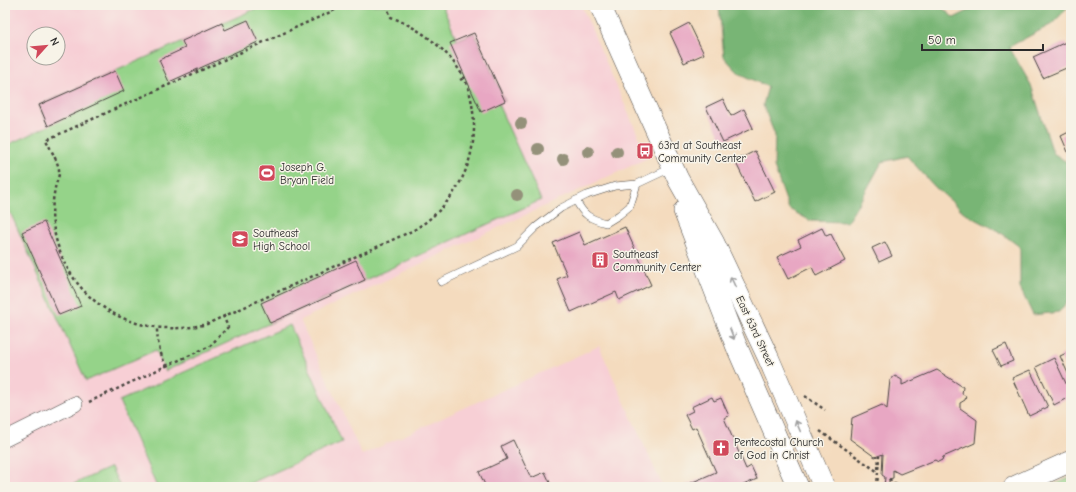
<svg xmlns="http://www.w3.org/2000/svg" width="1076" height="492" viewBox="0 0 1076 492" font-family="'Comic Neue',sans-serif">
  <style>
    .built { fill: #f7cfd5; fill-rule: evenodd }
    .green { fill: #95d389; stroke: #607f5a }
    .forest { fill: #78b575; stroke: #527050 }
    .building { fill: #e8a7c3 }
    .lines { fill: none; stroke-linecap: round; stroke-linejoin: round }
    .service-casing { stroke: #494541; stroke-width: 8 }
    .minor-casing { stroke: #494541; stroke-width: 16 }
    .secondary-casing { stroke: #494541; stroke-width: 22 }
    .path { stroke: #494541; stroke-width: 2.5; stroke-dasharray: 3 3; stroke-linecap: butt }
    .service { stroke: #fff; stroke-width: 7 }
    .minor { stroke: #fff; stroke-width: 15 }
    .secondary { stroke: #fff; stroke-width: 21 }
    .tree { fill: #94917a }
    .oneway { stroke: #a0a0a0 }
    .labels { text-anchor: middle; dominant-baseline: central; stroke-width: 3; stroke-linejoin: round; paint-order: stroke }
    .poi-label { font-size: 11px; fill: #2b2b2b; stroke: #f7f3e8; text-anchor: start }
    .street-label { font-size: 11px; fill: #2b2b2b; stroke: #f7f3e8 }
  </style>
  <rect width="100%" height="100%" fill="#f7f3e8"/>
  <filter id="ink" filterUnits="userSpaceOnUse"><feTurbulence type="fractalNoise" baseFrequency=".025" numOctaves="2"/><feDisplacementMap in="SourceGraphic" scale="8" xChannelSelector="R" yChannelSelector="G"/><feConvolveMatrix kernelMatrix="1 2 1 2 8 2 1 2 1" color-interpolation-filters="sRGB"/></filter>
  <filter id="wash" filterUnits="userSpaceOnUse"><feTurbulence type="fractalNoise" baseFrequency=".012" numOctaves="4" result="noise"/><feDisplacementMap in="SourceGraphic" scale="16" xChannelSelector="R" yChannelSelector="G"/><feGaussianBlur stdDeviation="0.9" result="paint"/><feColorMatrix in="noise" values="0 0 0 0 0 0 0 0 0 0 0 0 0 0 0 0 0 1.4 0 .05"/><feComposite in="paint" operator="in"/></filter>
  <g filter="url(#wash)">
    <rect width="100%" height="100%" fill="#f4dbbe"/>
    <path class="built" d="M5 5H581L648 158 300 320 362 455 599 346 663 487H5ZM34 34H58V58H34Z"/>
    <g class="green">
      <polygon points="264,5 442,5 457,40 474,33 505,101 498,104 541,200 165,371 156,350 86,381 5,201 5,146 48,126 39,105"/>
      <polygon points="290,325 342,442 242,487 157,487 119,401"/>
      <polygon points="111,467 120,487 67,487"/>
      <polygon points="1071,477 1071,487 1050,487"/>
    </g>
    <polygon class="forest" points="715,5 939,5 954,18 980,5 1070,5 1052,24 1009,47 1031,85 1053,153 1071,165 1071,297 1059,312 1033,315 1020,288 1020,247 1000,232 966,214 935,187 907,156 882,162 862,198 847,222 811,221 789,209 774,167 775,135 763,105 768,87 739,73 724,57 719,6"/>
    <g id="blocks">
      <g class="building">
        <polygon points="658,5 672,5 660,10"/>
        <polygon points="248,20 258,42 169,82 159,60 185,48 182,41 222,23 225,30"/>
        <polygon points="689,23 704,54 684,63 670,33"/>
        <polygon points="474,33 505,101 481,112 450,43"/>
        <polygon points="1066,42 1071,53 1071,66 1043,78 1033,57"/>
        <polygon points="115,71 124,91 48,126 39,105"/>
        <polygon points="723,99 731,116 744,109 753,128 723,142 706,107"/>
        <polygon points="1071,131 1071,159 1061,136"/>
        <polygon points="755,151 775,192 755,202 735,161"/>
        <polygon points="44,222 81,306 59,315 22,232"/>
        <polygon points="625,227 651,285 619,300 616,292 571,312 557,279 567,275 553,243 579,232 585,245"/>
        <polygon points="822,228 826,236 831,234 845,261 816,276 812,267 788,279 777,257 801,246 798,240"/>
        <polygon points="885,242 892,256 879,262 872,248"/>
        <polygon points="356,260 365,280 270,323 261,303"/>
        <polygon points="1006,344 1013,361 1001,366 993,350"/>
        <polygon points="1071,351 1071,380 1060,356"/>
        <polygon points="1054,358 1071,394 1071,396 1054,405 1036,367"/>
        <polygon points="937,370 963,387 962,394 966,396 965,400 960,403 960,408 977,420 975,443 943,457 942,460 938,462 935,460 900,474 893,470 893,478 889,479 889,487 884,487 885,477 882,475 883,454 875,457 850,439 852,418 882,405 887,409 890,380 895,376 902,380 902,385"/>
        <polygon points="1030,370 1048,407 1029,416 1012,378"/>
        <polygon points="712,397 714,401 721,398 729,416 724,418 746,469 751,466 757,479 739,487 687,487 686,485 716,472 696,427 692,429 685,415 693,411 691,407"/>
        <polygon points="513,440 531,478 545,472 552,487 486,487 479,472 507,459 501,446"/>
      </g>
    </g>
  </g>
  <g filter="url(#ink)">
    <use href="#blocks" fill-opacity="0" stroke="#494541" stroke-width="1"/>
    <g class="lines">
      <g class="service-casing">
        <g id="service">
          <path d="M576 200C583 215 590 219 606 223L619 215 630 206 637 184"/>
          <polyline points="441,282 517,246 536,227 561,208 587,195 615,186 637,184 671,168"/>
        </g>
      </g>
      <g class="minor-casing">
        <polyline id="minor" points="5,439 75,404"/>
      </g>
      <g class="secondary-casing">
        <g id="secondary">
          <polyline points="600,5 678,179 714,243 768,357 824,487"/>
          <polyline points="684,211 736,345 798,487"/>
          <polyline points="1014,487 1071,461"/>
        </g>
      </g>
      <g class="path">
        <path d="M346 5 46 140C49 146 59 164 59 170 60 175 56 183 55 188 53 199 51 213 53 224 64 301 134 342 207 324L412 231C452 208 475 168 474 123 473 108 471 92 464 78 448 49 421 29 391 17L386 5"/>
        <polyline points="460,80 464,78"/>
        <polyline points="166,366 210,346 228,327 223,316"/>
        <polyline points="805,396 825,410"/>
        <path d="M89 402 166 366C160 353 157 342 157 328"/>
        <polyline points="820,431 878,472"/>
        <polyline points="889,479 899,487"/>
        <polyline points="5,486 6,487"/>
        <polyline points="877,487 879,456"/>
      </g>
      <use href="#service" class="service"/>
      <use href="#minor" class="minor"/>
      <use href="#secondary" class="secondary"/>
    </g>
    <g class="tree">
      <circle cx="521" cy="123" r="6"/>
      <circle cx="538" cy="149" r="6"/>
      <circle cx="588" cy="152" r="6"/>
      <circle cx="617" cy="152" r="6"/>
      <circle cx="563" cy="159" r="6"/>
      <circle cx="517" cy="195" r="6"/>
    </g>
    <defs><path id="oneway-shaft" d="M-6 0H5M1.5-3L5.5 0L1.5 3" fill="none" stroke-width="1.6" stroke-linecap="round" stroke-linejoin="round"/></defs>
    <g class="oneway">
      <use href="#oneway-shaft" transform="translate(733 282) rotate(-115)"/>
      <use href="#oneway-shaft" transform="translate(732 334) rotate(69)"/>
      <use href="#oneway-shaft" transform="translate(798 426) rotate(-113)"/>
    </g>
  </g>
  <defs>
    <g id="bus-square" transform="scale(0.9)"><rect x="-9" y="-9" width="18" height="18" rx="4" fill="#d1495b" stroke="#f7f3e8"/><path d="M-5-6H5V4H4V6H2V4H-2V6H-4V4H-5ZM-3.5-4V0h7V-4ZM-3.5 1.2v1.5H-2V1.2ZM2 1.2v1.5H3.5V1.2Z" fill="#fff"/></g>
    <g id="stadium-square" transform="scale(0.9)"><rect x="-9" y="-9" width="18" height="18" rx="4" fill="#d1495b" stroke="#f7f3e8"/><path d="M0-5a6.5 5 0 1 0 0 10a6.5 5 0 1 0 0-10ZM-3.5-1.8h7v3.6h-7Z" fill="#fff"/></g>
    <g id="school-square" transform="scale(0.9)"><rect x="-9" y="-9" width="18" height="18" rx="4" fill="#d1495b" stroke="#f7f3e8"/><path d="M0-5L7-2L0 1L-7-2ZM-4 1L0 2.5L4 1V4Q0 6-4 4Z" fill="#fff"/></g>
    <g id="building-square" transform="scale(0.9)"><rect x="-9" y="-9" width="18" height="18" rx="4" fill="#d1495b" stroke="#f7f3e8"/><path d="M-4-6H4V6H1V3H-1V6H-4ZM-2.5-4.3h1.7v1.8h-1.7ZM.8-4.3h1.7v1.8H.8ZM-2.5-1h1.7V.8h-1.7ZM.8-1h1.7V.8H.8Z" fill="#fff"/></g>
    <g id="church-square" transform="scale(0.9)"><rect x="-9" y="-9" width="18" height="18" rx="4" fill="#d1495b" stroke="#f7f3e8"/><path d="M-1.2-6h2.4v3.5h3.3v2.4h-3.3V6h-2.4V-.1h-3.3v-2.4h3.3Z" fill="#fff"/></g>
  </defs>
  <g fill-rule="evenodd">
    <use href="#bus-square" x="645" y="151"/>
    <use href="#stadium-square" x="267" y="173"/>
    <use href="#school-square" x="240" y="239"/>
    <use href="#building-square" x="600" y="260"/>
    <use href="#church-square" x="721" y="448"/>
  </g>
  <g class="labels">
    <g class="poi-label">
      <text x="658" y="145">63rd at Southeast<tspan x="658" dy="13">Community Center</tspan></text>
      <text x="280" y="167">Joseph G.<tspan x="280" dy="13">Bryan Field</tspan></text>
      <text x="253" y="233">Southeast<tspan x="253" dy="13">High School</tspan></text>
      <text x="613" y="254">Southeast<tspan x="613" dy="13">Community Center</tspan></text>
      <text x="734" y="442">Pentecostal Church<tspan x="734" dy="13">of God in Christ</tspan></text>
    </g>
    <g class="street-label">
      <text transform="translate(755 331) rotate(65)">East 63rd Street</text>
    </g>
  </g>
  <rect width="1076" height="492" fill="none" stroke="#f7f3e8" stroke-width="20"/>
  <g transform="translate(46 46) rotate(63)"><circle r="19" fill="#f7f3e8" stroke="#a5a39c"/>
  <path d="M0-3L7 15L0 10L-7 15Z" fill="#d1495b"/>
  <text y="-6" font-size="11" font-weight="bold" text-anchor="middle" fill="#2b2b2b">N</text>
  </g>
  <path d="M922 44v6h121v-6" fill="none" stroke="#2b2b2b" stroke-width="2"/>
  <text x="928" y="44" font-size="12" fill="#2b2b2b" stroke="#f7f3e8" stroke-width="3" paint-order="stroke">50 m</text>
</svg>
